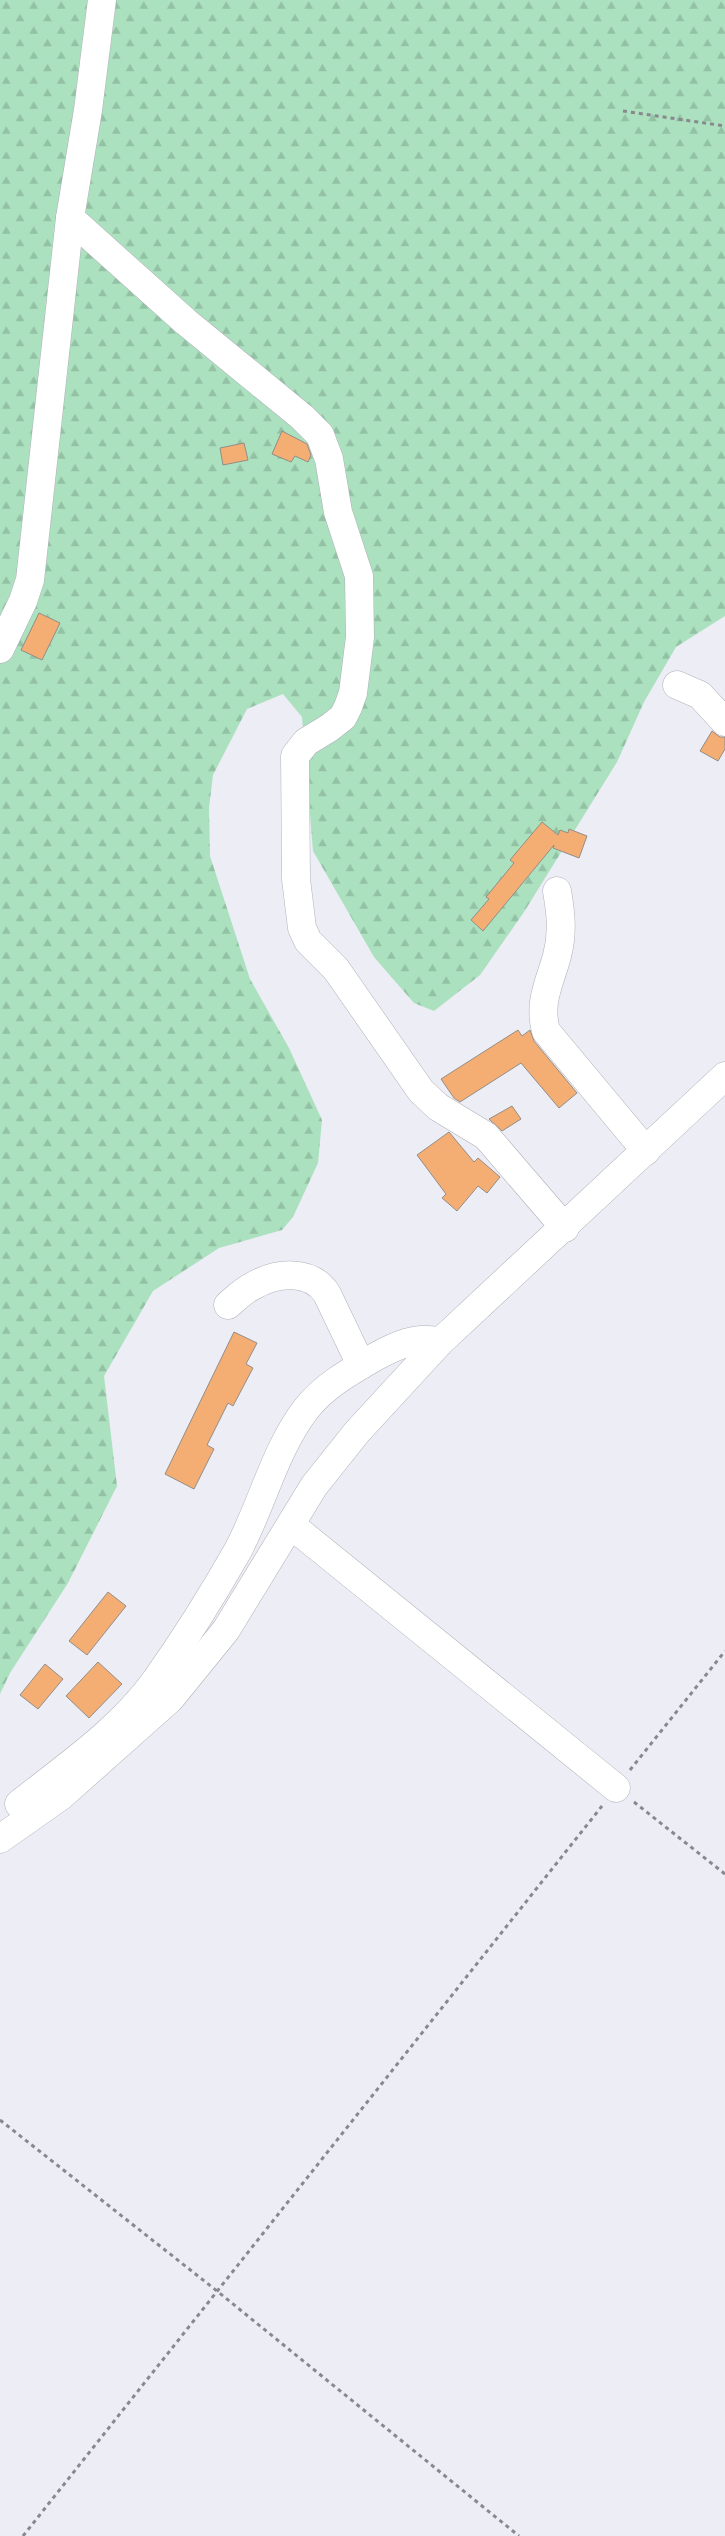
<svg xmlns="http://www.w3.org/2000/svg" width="725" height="2536" viewBox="0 0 725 2536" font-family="'DejaVu Sans',sans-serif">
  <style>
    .forest { fill: url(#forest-firs) }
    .building { fill: #f4ae73; stroke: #938d87 }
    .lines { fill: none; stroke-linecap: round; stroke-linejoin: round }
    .minor-casing { stroke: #b0b0b9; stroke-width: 29 }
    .path { stroke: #88898e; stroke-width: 3; stroke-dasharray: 4 4; stroke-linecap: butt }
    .minor { stroke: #fff; stroke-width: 28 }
  </style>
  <defs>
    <pattern id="forest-firs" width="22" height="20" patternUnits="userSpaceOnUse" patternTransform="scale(1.25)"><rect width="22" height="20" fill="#abe1bf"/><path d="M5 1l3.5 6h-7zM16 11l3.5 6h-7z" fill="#93c1a4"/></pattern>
  </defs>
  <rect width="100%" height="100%" fill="#ecedf5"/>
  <polygon class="forest" points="0,0 725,0 725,616 676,647 644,702 617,762 524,912 480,975 434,1011 414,1003 374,957 313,851 302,717 283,694 247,709 213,775 209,808 210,856 250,979 289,1048 322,1120 318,1163 293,1217 282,1230 219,1248 153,1291 104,1376 117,1486 68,1583 10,1673 0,1694"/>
  <g class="building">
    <polygon points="282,431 307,444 311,455 308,462 295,456 291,462 272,454"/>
    <polygon points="244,443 248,460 223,465 220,448"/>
    <polygon points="39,613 60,623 42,660 21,650"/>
    <polygon points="712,731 720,737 725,737 725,749 718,761 700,751"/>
    <polygon points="542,822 558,835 560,830 568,833 569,829 587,836 579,858 553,848 554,845 483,931 471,920 489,899 486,897 514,863 510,860"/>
    <polygon points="518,1030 522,1036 530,1030 534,1041 577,1093 559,1108 521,1063 460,1102 454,1098 441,1079"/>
    <polygon points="512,1106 521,1119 502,1131 489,1119"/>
    <polygon points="449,1132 474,1162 478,1158 500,1177 487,1193 478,1186 457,1211 442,1198 446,1194 417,1155"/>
    <polygon points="234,1332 257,1343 246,1364 253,1368 233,1406 228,1403 207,1445 214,1449 194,1489 165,1474"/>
    <polygon points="108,1592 126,1606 87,1655 69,1641"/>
    <polygon points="98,1662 122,1684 89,1718 66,1696"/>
    <polygon points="45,1664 63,1679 38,1709 20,1695"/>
  </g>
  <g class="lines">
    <g class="minor-casing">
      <g id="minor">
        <polyline points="70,218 186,322 302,417 320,435 329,459 338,512 359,576 360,637 353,693 348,707 343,717 329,728 306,742 295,756 296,879 302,928 308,941 336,969 421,1091 438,1107 486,1136 565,1228"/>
        <polyline points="0,649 23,601 30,580 70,218 88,110 102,0"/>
        <polyline points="677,685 700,695 725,722"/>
        <path d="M557 891C561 914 563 933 557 956 550 982 538 1002 546 1031L646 1151"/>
        <path d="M228 1305C236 1298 244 1290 253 1286 277 1272 311 1269 327 1294L361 1365"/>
        <polyline points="291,1525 616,1788"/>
        <path d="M19 1804C67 1766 120 1730 156 1680 185 1639 212 1596 237 1552 262 1506 274 1451 306 1409 324 1386 351 1371 375 1357 395 1346 418 1335 440 1342"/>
        <polyline points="0,1839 61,1796 170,1699 226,1630 314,1486 357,1432 440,1342 725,1076"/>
      </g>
    </g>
    <g class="path">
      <polyline points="623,111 725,126"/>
      <polyline points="630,1770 725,1651"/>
      <polyline points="634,1802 725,1874"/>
      <polyline points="0,2120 217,2291 519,2536"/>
      <polyline points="23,2536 602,1806"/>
    </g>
    <use href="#minor" class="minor"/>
  </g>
</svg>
